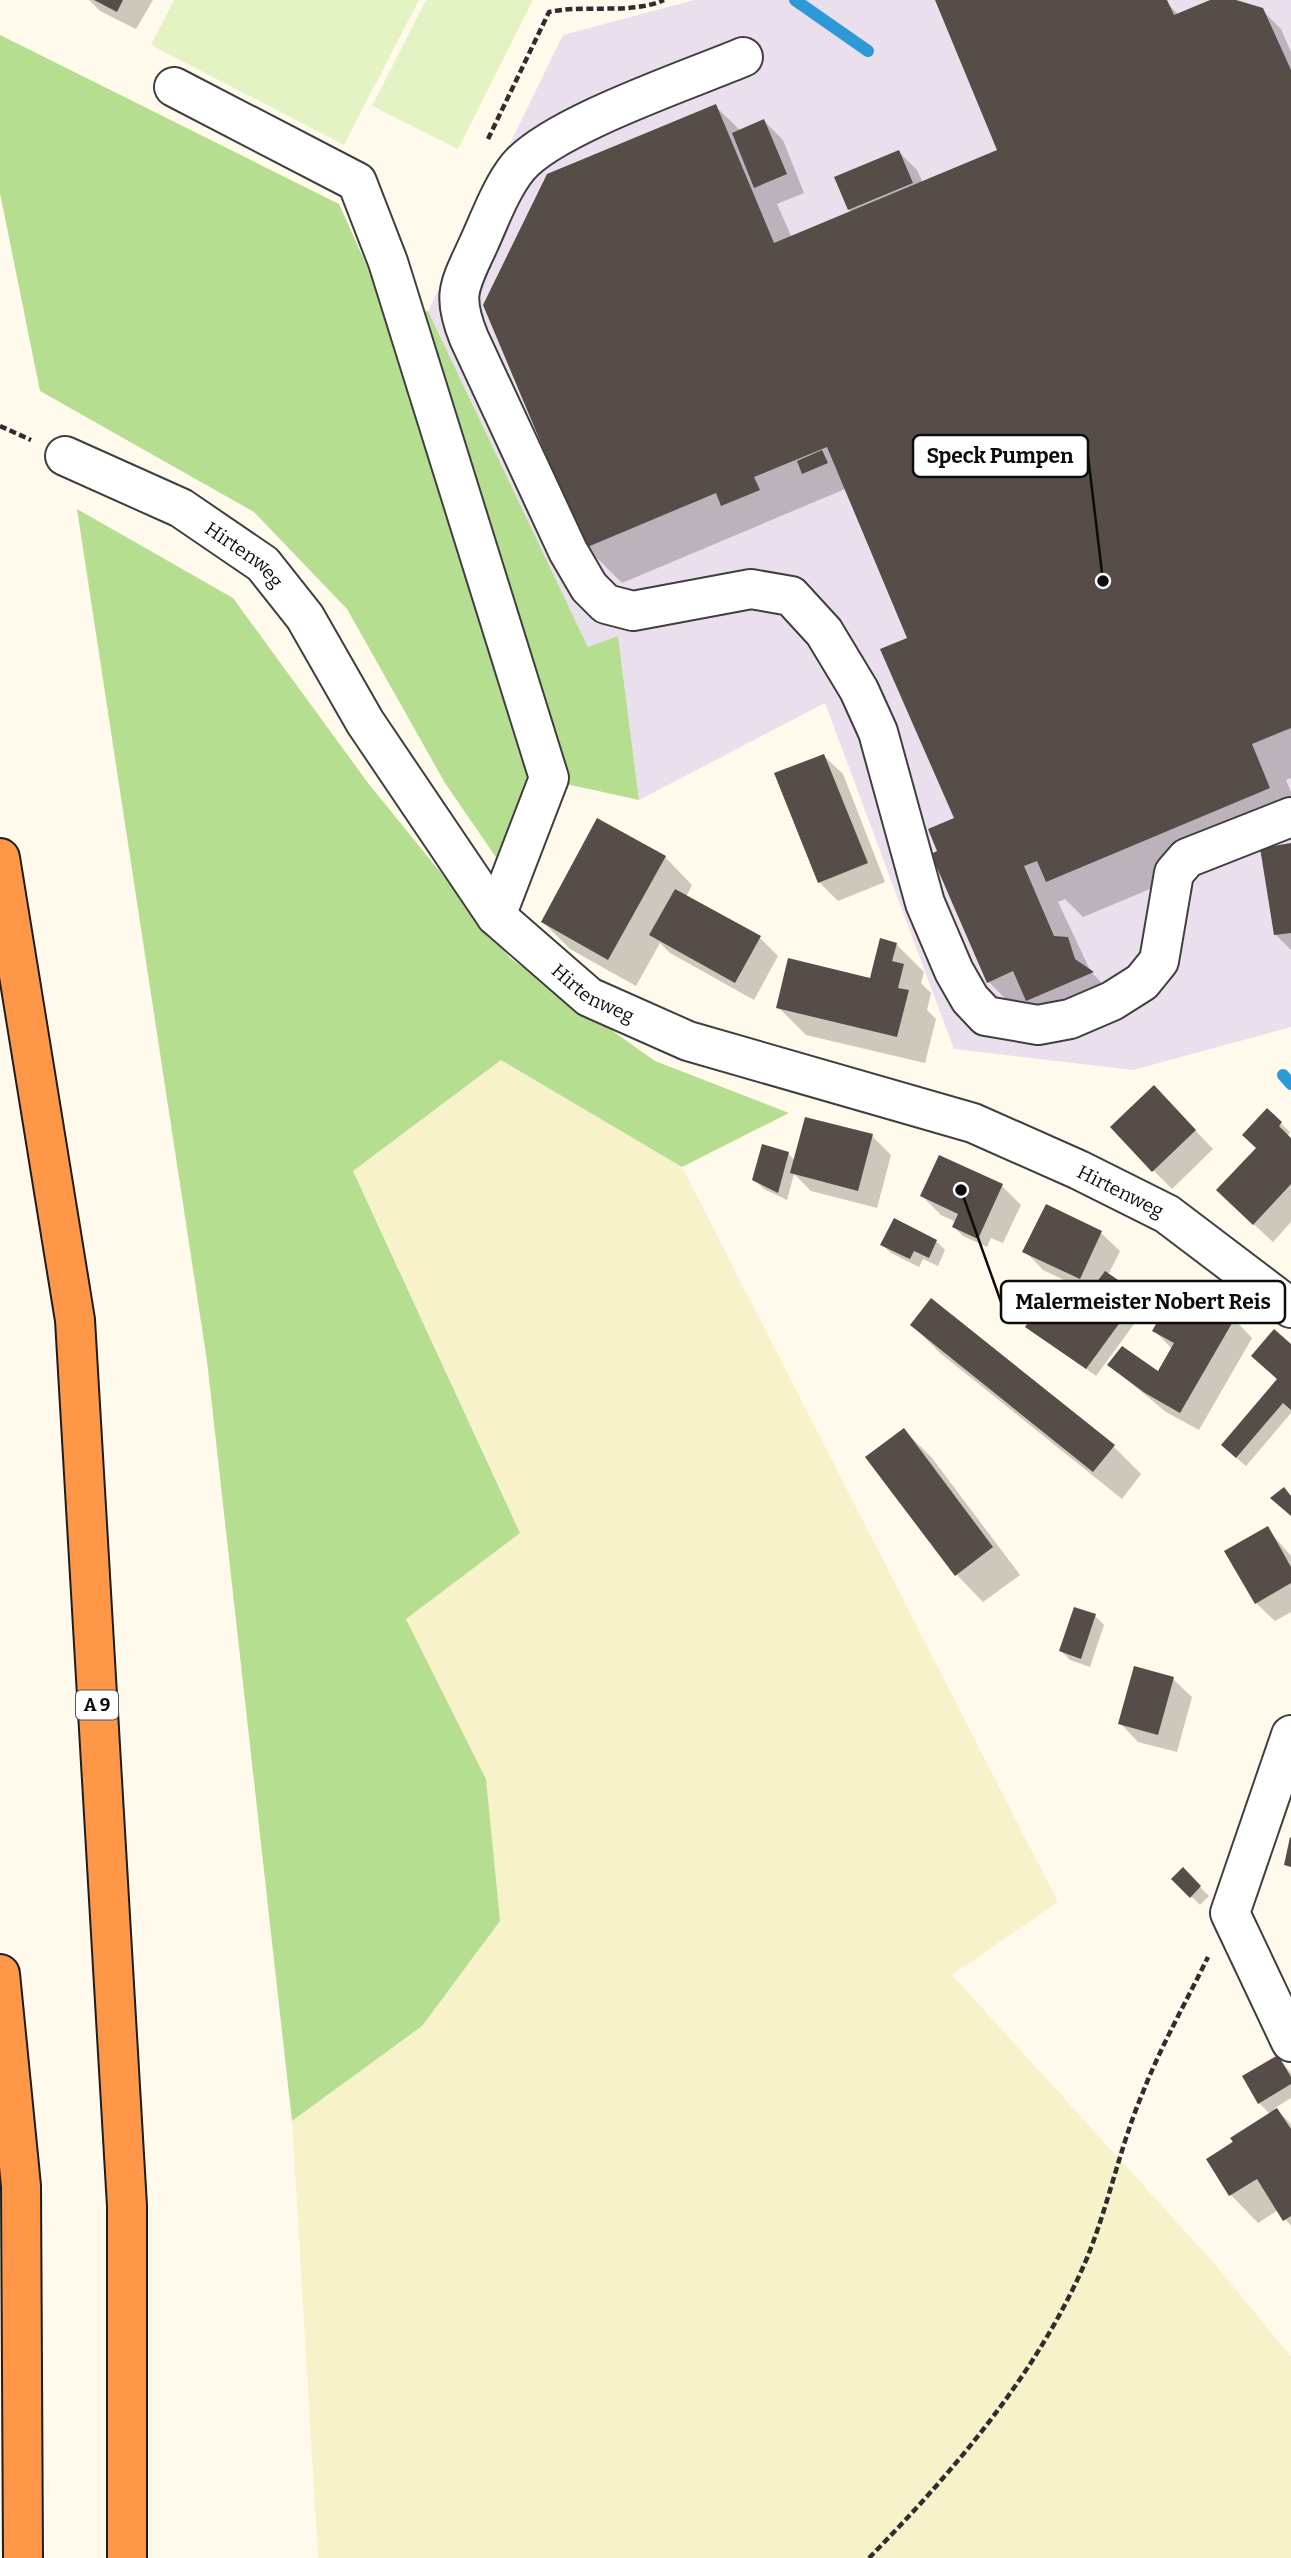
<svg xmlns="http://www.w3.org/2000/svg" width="1291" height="2558" viewBox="0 0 1291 2558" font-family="Bitter,serif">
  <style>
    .industrial { fill: #eadfec }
    .farmland { fill: #f7f2c9 }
    .forest { fill: #b6de90 }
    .pitch { fill: #e4f3c4 }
    .shadow { fill: #0003 }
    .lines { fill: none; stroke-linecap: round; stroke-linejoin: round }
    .stream { stroke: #2d99d7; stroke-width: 12 }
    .building { fill: #564d48 }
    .minor-casing { stroke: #3f3f3f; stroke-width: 42 }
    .highway-casing { stroke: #1d1d1d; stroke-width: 42 }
    .path { stroke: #2e2e2e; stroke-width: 4.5; stroke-dasharray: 7 3.5; stroke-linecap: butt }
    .minor { stroke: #fff; stroke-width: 38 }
    .highway { stroke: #ff9749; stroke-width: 38 }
    .labels { text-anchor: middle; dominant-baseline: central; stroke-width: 7; stroke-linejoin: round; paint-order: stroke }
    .shield { fill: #fff; stroke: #555; stroke-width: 2 }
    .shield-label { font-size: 18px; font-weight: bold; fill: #0c0c0c }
    .street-label { font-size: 19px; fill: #0c0c0c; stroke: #fff }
    .leader { fill: none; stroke: #0c0c0c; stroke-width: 2.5 }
    .callout-dot { fill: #0c0c0c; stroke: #fff; stroke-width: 2.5 }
    .callout { fill: #fff; stroke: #0c0c0c; stroke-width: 2.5 }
    .callout-label { font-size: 21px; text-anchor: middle; font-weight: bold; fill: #0c0c0c }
  </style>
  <rect width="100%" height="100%" fill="#fffaeb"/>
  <polygon class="industrial" points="694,0 1291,0 1291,1027 1133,1070 954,1049 825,703 639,800 618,636 588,647 428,311 563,35"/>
  <polygon class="farmland" points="501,1060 682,1167 1058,1902 952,1975 1214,2263 1291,2357 1291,2558 318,2558 292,2121 422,2026 486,1779 406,1619 520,1532 353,1171"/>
  <g class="forest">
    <polygon points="0,35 339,204 389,315 428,311 588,647 618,636 639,800 530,776 504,869 445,783 347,609 254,512 40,391 0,193"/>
    <polygon points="77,509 233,598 368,783 510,958 655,1061 789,1113 682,1167 501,1060 353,1171 520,1533 406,1619 486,1779 500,1921 422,2026 292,2121 207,1361"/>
  </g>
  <g class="pitch">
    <polygon points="174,0 419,0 344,145 151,45"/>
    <polygon points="426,0 533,0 458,149 372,106"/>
  </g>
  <g class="shadow">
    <polygon points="89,0 153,0 136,29 100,11"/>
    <polygon points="936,0 1164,0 1179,15 1215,0 1230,0 1262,10 1281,29 1291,52 1291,778 1286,780 1291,792 1291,830 1083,917 1065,899 1058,902 1091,972 1110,991 1024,1018 989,982 939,851 956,819 909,639 845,489 622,583 586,547 715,106 741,131 764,121 783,140 804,193 777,204 792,238 852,213 849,209 899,152 917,170 923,183 1000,151"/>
    <polygon points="824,756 843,774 885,882 838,901 819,882"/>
    <polygon points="1291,845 1291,950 1275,934"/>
    <polygon points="665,857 692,885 686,897 759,937 778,956 754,1000 670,953 660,943 636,986 570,949 543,922"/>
    <polygon points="896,944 924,972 921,983 931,993 927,1010 936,1019 925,1063 806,1035 778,1007 872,980"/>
    <polygon points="1172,1106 1213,1149 1172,1189 1153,1170"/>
    <polygon points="1267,1111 1290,1132 1287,1136 1291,1140 1291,1222 1273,1242 1237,1209 1258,1148"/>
    <polygon points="872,1136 891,1155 877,1208 811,1191 794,1174 787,1200 764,1189 754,1180 788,1153 795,1161"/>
    <polygon points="940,1157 1002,1186 1021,1205 1003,1243 991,1238 987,1247 963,1236 954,1227 956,1222 941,1215 922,1196"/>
    <polygon points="1046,1206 1101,1233 1120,1251 1108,1275 1148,1305 1096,1376 1028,1326 1078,1312 1091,1293 1043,1270 1025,1251"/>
    <polygon points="936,1241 945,1250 938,1266 923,1259 919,1267 891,1253 882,1244"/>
    <polygon points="932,1301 1114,1447 1141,1474 1122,1499 940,1353 912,1325"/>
    <polygon points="1154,1312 1234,1319 1252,1338 1199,1430 1166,1412 1109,1365 1158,1374 1172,1349 1154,1330 1160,1319"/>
    <polygon points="1291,1346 1291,1413 1246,1466 1232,1454 1279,1379"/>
    <polygon points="904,1430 932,1458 1020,1575 983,1602 956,1574"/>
    <polygon points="1267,1528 1291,1556 1291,1612 1275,1621 1256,1603"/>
    <polygon points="1095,1616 1104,1625 1090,1667 1070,1660 1061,1651"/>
    <polygon points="1173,1679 1192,1697 1177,1752 1138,1742 1120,1723"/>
    <polygon points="1183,1870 1209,1896 1200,1905 1174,1879"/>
    <polygon points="1278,2057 1291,2073 1291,2098 1275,2108 1291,2124 1291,2226 1278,2210 1258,2223 1231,2195 1208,2159 1270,2114 1259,2103"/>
  </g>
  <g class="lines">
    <g class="stream">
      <polyline points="795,0 868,51"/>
      <polyline points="1283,1075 1291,1084"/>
    </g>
  </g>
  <g class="building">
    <polygon points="94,0 123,0 117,12"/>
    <polygon points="935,0 1167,0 1174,15 1210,0 1236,0 1263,8 1291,70 1291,728 1252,744 1270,788 1046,882 1037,861 1024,866 1054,936 1068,937 1075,959 1094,972 1026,1001 1013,971 987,983 931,854 937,851 928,829 954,818 880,649 907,638 827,447 754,477 760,490 721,506 716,493 585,548 483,305 547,174 716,104 774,243 997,150"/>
    <polygon points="764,119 787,174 754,188 732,133"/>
    <polygon points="899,150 913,183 848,210 834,177"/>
    <polygon points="822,450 828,463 802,474 797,461"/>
    <polygon points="824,754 868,863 818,883 774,773"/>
    <polygon points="597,818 666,856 608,960 541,922"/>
    <polygon points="1291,843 1291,933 1274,935 1260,848"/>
    <polygon points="675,889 761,936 735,983 649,935"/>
    <polygon points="880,938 897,943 892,961 904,964 898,988 909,990 897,1037 776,1008 788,958 870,978"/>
    <polygon points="1154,1085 1196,1130 1152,1172 1110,1127"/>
    <polygon points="1267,1108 1282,1122 1279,1126 1291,1138 1291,1184 1253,1225 1216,1190 1256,1148 1242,1135"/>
    <polygon points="805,1117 873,1134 858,1191 790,1173"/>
    <polygon points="762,1144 789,1152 778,1193 752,1180"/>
    <polygon points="939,1155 1003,1184 978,1239 952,1227 958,1214 920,1196"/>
    <polygon points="1046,1204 1102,1231 1080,1279 1022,1252"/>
    <polygon points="894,1218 937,1240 929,1258 914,1251 910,1259 880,1245"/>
    <polygon points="1105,1271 1140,1295 1086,1369 1025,1327 1049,1291 1077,1309"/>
    <polygon points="1178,1285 1235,1318 1180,1413 1145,1393 1107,1365 1122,1346 1158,1371 1174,1343 1152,1331 1160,1317 1151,1313 1160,1297 1168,1301"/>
    <polygon points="931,1298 1115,1445 1093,1472 910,1325"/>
    <polygon points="1274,1329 1291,1344 1291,1410 1283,1403 1236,1458 1221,1445 1277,1379 1251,1356"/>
    <polygon points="904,1428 993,1547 955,1576 865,1457"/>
    <polygon points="1284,1487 1291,1496 1291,1516 1270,1498"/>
    <polygon points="1268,1526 1291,1567 1291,1583 1255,1604 1224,1551"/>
    <polygon points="1074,1607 1096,1614 1081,1659 1059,1651"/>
    <polygon points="1134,1666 1174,1677 1158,1735 1118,1724"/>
    <polygon points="1290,1837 1291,1838 1291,1867 1284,1865"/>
    <polygon points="1183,1867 1201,1886 1190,1898 1171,1879"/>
    <polygon points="1278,2055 1291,2077 1291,2084 1258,2104 1242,2076"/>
    <polygon points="1277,2108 1291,2129 1291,2216 1283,2221 1257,2179 1229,2196 1206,2159 1233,2142 1230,2138"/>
  </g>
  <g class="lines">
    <g class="minor-casing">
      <g id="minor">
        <path d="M743 57C688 80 552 126 518 167 501 188 490 219 479 243 460 285 451 294 469 338L568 551 589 587 606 604 633 611 751 589 791 596 824 632 859 690 878 732 925 903 954 971 970 999 986 1016 1038 1025 1070 1019 1112 1001 1142 982 1159 961 1174 873 1187 858 1291 817"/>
        <polyline points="174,87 357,182 388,262 549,778 496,916"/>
        <path id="s1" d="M65 456 181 508 263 564 305 617 365 722 496 916 589 997 688 1041 973 1123 1079 1170 1167 1214 1291 1308"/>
        <polyline points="1291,1735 1230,1913 1291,2042"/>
      </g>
    </g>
    <g class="highway-casing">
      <g id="highway">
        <polyline points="0,858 75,1320 127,2206 127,2558"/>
        <polyline points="0,1974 21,2186 23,2558"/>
      </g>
    </g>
    <g class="path">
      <path d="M488 139 549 12C585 4 630 15 664 0"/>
      <polyline points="0,426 31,440"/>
      <path d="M869 2558C954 2471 1039 2372 1087 2258 1109 2204 1120 2146 1143 2092 1161 2046 1186 2002 1208 1957"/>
    </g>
    <use href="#minor" class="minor"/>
    <use href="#highway" class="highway"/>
  </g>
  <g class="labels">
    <rect class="shield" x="76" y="1690.5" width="42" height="29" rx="5"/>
    <g class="shield-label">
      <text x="97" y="1705">A 9</text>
    </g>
    <g class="street-label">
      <text stroke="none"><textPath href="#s1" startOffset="206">Hirtenweg</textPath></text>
      <text stroke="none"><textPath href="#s1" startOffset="774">Hirtenweg</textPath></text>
      <text stroke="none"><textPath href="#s1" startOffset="1340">Hirtenweg</textPath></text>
    </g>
  </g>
  <path class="leader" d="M1103 581L1088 456M961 1190L1001 1302"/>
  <g class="callout-dot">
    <circle cx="1103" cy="581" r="7"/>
    <circle cx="961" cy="1190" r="7"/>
  </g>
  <g class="callout">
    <rect x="913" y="435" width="175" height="42" rx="7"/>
    <rect x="1001" y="1281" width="284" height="42" rx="7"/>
  </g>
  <g class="callout-label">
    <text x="1000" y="463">Speck Pumpen</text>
    <text x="1143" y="1309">Malermeister Nobert Reis</text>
  </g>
</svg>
